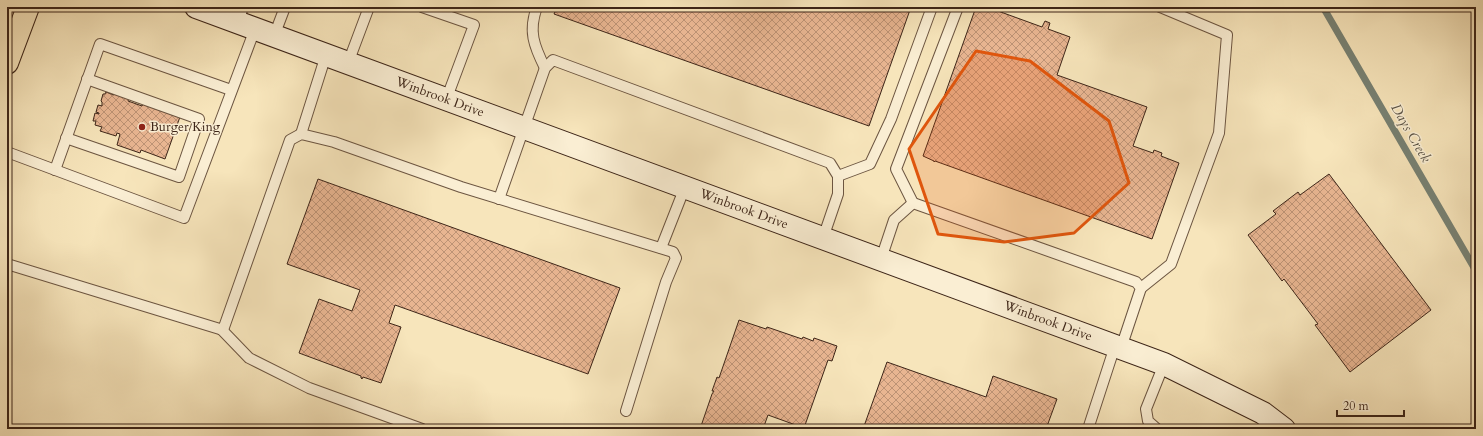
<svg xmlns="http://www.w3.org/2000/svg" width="1483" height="436" viewBox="0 0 1483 436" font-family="Cardo,serif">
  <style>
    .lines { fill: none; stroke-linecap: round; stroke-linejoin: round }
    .stream { stroke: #778173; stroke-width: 7 }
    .building { fill: url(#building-cross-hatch); stroke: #3d2518 }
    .lane-casing { stroke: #6c5541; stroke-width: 12 }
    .secondary-casing { stroke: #3d2518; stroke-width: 24 }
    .primary-casing { stroke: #3d2518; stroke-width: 24 }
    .lane { stroke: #faeed3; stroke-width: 10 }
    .secondary { stroke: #faeed3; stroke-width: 22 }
    .primary { stroke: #f7e5bb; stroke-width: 22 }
    .marked { fill: #df560d; fill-opacity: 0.2; stroke: #df560d; stroke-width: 3; stroke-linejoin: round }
    .poi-dot { fill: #8f2418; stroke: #faeed3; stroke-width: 1.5 }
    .labels { text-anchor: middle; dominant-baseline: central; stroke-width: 3; stroke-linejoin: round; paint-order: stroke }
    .street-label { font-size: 13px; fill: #3d2518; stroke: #faeed3 }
    .poi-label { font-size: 13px; fill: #3d2518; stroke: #faeed3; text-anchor: start }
    .water-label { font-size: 14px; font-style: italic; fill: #5a5346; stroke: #faeed3 }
  </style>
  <defs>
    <pattern id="building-cross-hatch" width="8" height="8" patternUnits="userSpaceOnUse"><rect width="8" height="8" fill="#e8b591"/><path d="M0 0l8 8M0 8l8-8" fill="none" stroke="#bd9375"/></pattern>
  </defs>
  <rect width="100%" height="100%" fill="#f7e5bb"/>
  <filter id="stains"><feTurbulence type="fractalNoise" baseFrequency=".005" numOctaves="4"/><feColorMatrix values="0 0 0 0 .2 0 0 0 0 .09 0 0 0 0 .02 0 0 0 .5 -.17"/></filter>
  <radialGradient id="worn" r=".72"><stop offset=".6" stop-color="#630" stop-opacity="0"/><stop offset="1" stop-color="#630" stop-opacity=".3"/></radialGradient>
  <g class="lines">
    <polyline class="stream" points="1323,7 1476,271"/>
  </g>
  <g class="building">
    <polygon points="557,7 911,7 869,126 554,14"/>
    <polygon points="976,7 987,7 1042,27 1045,21 1050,23 1048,29 1070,37 1057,75 1147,107 1133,146 1153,153 1154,150 1162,153 1161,156 1179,163 1152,239 935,161 934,162 934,161 923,156"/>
    <polygon points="106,92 114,95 115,92 129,97 128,101 142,106 144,102 181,114 165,159 141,150 140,153 117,145 120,134 117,133 116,136 100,131 102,127 95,125 96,121 93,121 95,113 99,114 99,113 96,112 98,105 102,106 102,102 101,101 103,94 105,94"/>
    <polygon points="1329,174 1431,310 1350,372 1315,325 1318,324 1284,279 1282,281 1248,235 1276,214 1273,211 1298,192 1300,195"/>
    <polygon points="318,179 620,288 588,374 395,305 389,323 401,327 381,383 363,377 362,379 361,378 361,376 299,353 319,299 352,311 360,290 287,264"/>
    <polygon points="739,320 766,329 767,327 802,339 803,337 813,341 814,338 837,346 832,361 828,360 804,428 768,415 763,429 700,429 712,394 714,391 712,391 717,377 719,378"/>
    <polygon points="887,362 986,397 993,376 1057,399 1046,429 863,429"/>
  </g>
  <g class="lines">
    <g class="lane-casing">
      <g id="lane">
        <polyline points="422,7 474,25 446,100"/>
        <path d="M537 7C528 31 534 46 545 68"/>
        <polyline points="238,22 243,7"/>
        <polyline points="274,36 285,7"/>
        <polyline points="348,63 369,7"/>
        <polyline points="301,134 326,55"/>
        <polyline points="66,138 179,177 199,119 87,79"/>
        <polyline points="7,152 184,218 255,29"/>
        <polyline points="55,170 100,44 231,90"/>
        <polyline points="838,176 870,164 891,119 932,7"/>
        <polyline points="499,199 545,68 553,60 830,163 838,176 838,194 823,238"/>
        <polyline points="913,203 896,169 958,7"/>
        <polyline points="661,248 685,187"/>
        <polyline points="881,259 894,220 913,203 1136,282 1141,288 1121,348"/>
        <polyline points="7,264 223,330 290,140 301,134 334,142 461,187 673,252 676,258 666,282 626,411"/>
        <polyline points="1141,288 1171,264 1219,133 1227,35 1160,7"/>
        <polyline points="222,330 249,358 309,388 422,429"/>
        <polyline points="1088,429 1115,346"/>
        <polyline points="1157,429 1148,421 1146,409 1164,364"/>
      </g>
    </g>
    <g class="secondary-casing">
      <polyline id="secondary" points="196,7 1164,364 1263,413 1284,429"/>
    </g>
    <g class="primary-casing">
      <polyline id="primary" points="7,63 28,7"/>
    </g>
    <use href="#lane" class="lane"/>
    <use href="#secondary" class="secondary"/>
    <use href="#primary" class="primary"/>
  </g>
  <path class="marked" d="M976 51 1030 61 1109 121 1129 183 1074 233 1004 242 938 234 909 149Z"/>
  <circle class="poi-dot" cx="142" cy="127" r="4"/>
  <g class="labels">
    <g class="street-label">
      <text transform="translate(440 97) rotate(20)">Winbrook Drive</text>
      <text transform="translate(744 209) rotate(20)">Winbrook Drive</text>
      <text transform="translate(1048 321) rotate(20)">Winbrook Drive</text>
    </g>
    <g class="poi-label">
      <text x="150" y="127">Burger King</text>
    </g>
    <g class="water-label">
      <text transform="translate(1411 133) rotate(60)">Days Creek</text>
    </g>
  </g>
  <rect width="1483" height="436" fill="none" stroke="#f7e5bb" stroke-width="24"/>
  <rect x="8" y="8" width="1467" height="420" fill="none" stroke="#3d2518" stroke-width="2"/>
  <rect x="12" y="12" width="1459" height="412" fill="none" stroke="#3d2518"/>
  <path d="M1337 410v6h67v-6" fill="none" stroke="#3d2518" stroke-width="2"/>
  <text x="1343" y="410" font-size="12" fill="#3d2518" stroke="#faeed3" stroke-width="3" paint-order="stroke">20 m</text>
  <rect width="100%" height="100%" filter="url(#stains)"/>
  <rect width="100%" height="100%" fill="url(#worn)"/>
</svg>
